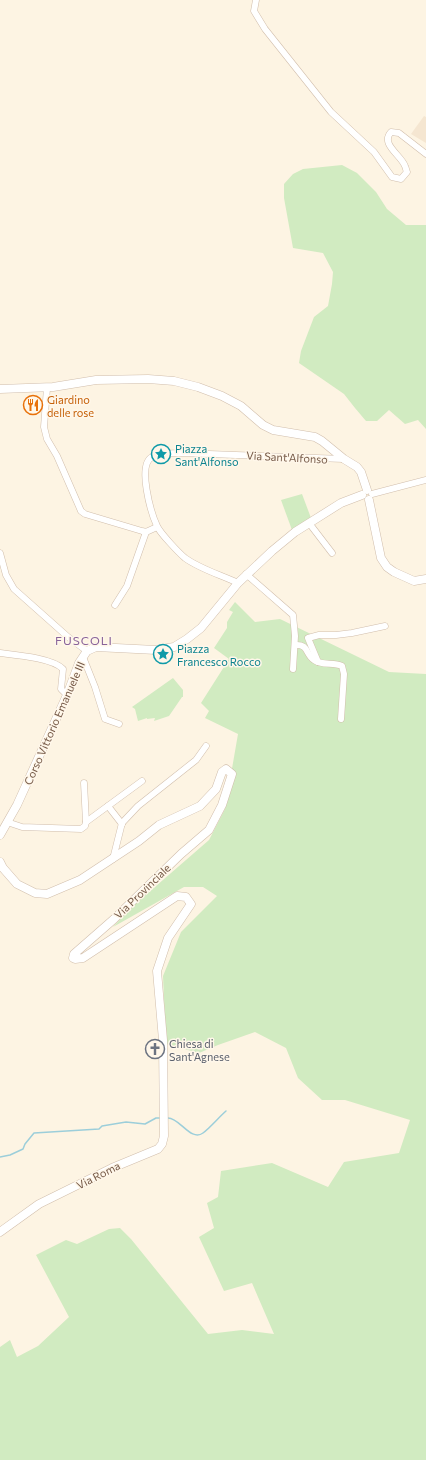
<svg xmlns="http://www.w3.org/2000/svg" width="426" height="1460" viewBox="0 0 426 1460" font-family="Commissioner,sans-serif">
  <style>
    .residential { fill: #f5e6d1 }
    .green { fill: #d1ebc1 }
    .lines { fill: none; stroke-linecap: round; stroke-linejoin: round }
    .stream { stroke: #9cceda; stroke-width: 1.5 }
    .minor-casing { stroke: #d1beac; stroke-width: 7 }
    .tertiary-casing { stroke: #d1beac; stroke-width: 9 }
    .minor { stroke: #fff; stroke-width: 6 }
    .tertiary { stroke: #fff; stroke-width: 8 }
    .labels { text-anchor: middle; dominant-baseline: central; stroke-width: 3; stroke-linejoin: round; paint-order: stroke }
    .food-label { font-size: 11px; fill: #c56008; stroke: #fff7ea; text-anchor: start }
    .culture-label { font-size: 11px; fill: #0d838f; stroke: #fff7ea; text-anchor: start }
    .street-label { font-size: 11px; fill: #765a48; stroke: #fff7ea }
    .worship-label { font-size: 11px; fill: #5b616d; stroke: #fff7ea; text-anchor: start }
    .neighbourhood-label { font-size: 12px; letter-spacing: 1px; fill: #89639a; stroke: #fff7ea }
  </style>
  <rect width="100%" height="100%" fill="#fdf4e3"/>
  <polygon class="residential" points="424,116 426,117 426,143 411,134"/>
  <g class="green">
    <polygon points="342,165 357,173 376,192 387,209 406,225 426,225 426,429 418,420 405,424 389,410 377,421 366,421 355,408 344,394 299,363 301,351 314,317 328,306 332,284 333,272 323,253 293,248 284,198 284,184 293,174 303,169"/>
    <polygon points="302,494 311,518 292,530 281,500"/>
    <polygon points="235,602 255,622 280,619 389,672 426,674 426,1460 0,1460 0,1347 10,1340 17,1357 38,1346 69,1317 36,1255 66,1240 77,1244 109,1229 120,1228 131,1239 208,1334 242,1330 274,1334 252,1283 224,1291 199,1237 214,1228 207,1203 218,1197 221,1171 272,1163 328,1187 344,1162 399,1153 410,1120 345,1100 322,1100 298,1078 286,1048 255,1032 218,1045 199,1053 166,1044 163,976 181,932 217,896 203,887 184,887 113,927 133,906 209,840 225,809 238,734 205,718 209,711 201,703 229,659 214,648 227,628 227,622 233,612 229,610"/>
    <polygon points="173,678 183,690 183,697 182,697 169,716 154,721 155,718 147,719 147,718 138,721 135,709 132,707"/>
  </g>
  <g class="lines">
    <g class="stream">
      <path d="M168 1118C180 1118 191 1142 203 1133 211 1127 218 1118 226 1111"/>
      <polyline points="0,1157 10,1155 23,1149 25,1144 34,1133 99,1129 102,1126 126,1122 145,1124 156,1118 162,1118"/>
    </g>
    <g class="minor-casing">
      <g id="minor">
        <path d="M256 0 254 11 265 29 331 112 374 152 392 177 401 179 407 172C406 170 406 168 405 166 401 155 380 144 391 132L399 133 426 154"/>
        <polyline points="47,388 44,427 47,439 57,456 81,511 85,514 142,531 146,532 157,527"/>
        <polyline points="372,494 426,480"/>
        <polyline points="309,523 332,553"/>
        <polyline points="0,553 6,575 14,589 68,637 87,651"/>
        <polyline points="246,574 293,615 295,636 293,669"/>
        <path d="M238 583C221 575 200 569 185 558 179 553 160 533 157 526 151 513 137 465 152 457 160 452 173 454 182 453L344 459"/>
        <polyline points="115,605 127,586 146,532"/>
        <path d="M295 645C309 644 305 654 314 660 322 666 333 662 342 666L344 674 341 719"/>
        <path d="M0 653C16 655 52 658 63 669L61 689 67 695"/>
        <polyline points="83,657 95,687 105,719 119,724"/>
        <polyline points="318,662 308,638 319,635 336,635 352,633 385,626"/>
        <polyline points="108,806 122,824"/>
        <polyline points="7,822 22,827 81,829 85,826 86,822 84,783"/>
        <polyline points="86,822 142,781"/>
        <polyline points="113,859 122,823 138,806 196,760 206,746"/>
      </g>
    </g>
    <g class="tertiary-casing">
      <g id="tertiary">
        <polyline points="0,389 53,387 96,380 148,379 174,381 198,387 222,396 241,406 263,425 273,430 315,437 322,441 344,459 357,467 361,472 367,490"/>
        <polyline points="369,500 381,558 387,567 394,572 414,581 426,579"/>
        <polyline points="0,835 17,805 67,695 79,663 87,651 96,647 156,650 174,647 187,639 201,628 238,583 272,551 295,532 341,503 362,495"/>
        <polyline points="0,862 3,868 17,884 35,893 47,894 80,880 139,841 159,825 200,806 216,789 222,772 226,769 232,774 222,805 209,830 181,854 114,919 74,954 73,958 75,959 83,958 177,896 186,897 191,904 168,938 157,971 163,1040 164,1136 162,1144 158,1149 112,1168 39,1204 0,1232"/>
      </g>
    </g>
    <use href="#minor" class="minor"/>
    <use href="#tertiary" class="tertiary"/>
  </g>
  <defs>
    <g id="restaurant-ring" transform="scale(1)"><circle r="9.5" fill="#fff7ea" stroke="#e8710a" stroke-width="1.5"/><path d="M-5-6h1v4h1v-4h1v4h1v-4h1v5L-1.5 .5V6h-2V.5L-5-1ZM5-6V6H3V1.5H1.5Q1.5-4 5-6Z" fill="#e8710a"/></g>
    <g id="sight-ring" transform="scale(1)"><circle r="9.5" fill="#fff7ea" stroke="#0f9aa8" stroke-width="1.5"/><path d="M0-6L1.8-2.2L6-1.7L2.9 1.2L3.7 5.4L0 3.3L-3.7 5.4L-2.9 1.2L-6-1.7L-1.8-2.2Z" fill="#0f9aa8"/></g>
    <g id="church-ring" transform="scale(1)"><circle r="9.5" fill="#fff7ea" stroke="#6b7280" stroke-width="1.5"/><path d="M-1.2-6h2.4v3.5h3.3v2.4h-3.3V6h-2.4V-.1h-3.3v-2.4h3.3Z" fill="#6b7280"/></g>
  </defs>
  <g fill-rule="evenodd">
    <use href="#restaurant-ring" x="33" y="405"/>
    <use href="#sight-ring" x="161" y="454"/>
    <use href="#sight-ring" x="163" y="654"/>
    <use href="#church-ring" x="155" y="1049"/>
  </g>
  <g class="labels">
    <g class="food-label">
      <text x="47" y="399">Giardino<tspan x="47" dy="13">delle rose</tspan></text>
    </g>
    <g class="culture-label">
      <text x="175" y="448">Piazza<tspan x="175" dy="13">Sant'Alfonso</tspan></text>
      <text x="177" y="648">Piazza<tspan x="177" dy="13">Francesco Rocco</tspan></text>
    </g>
    <g class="street-label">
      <text transform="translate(287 457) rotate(3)">Via Sant'Alfonso</text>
      <text transform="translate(54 723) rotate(-66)">Corso Vittorio Emanuele III</text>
      <text transform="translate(142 891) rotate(-44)">Via Provinciale</text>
      <text transform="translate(98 1175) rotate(-27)">Via Roma</text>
    </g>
    <g class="worship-label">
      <text x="169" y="1043">Chiesa di<tspan x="169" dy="13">Sant'Agnese</tspan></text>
    </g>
    <g class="neighbourhood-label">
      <text x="84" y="640">FUSCOLI</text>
    </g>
  </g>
</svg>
